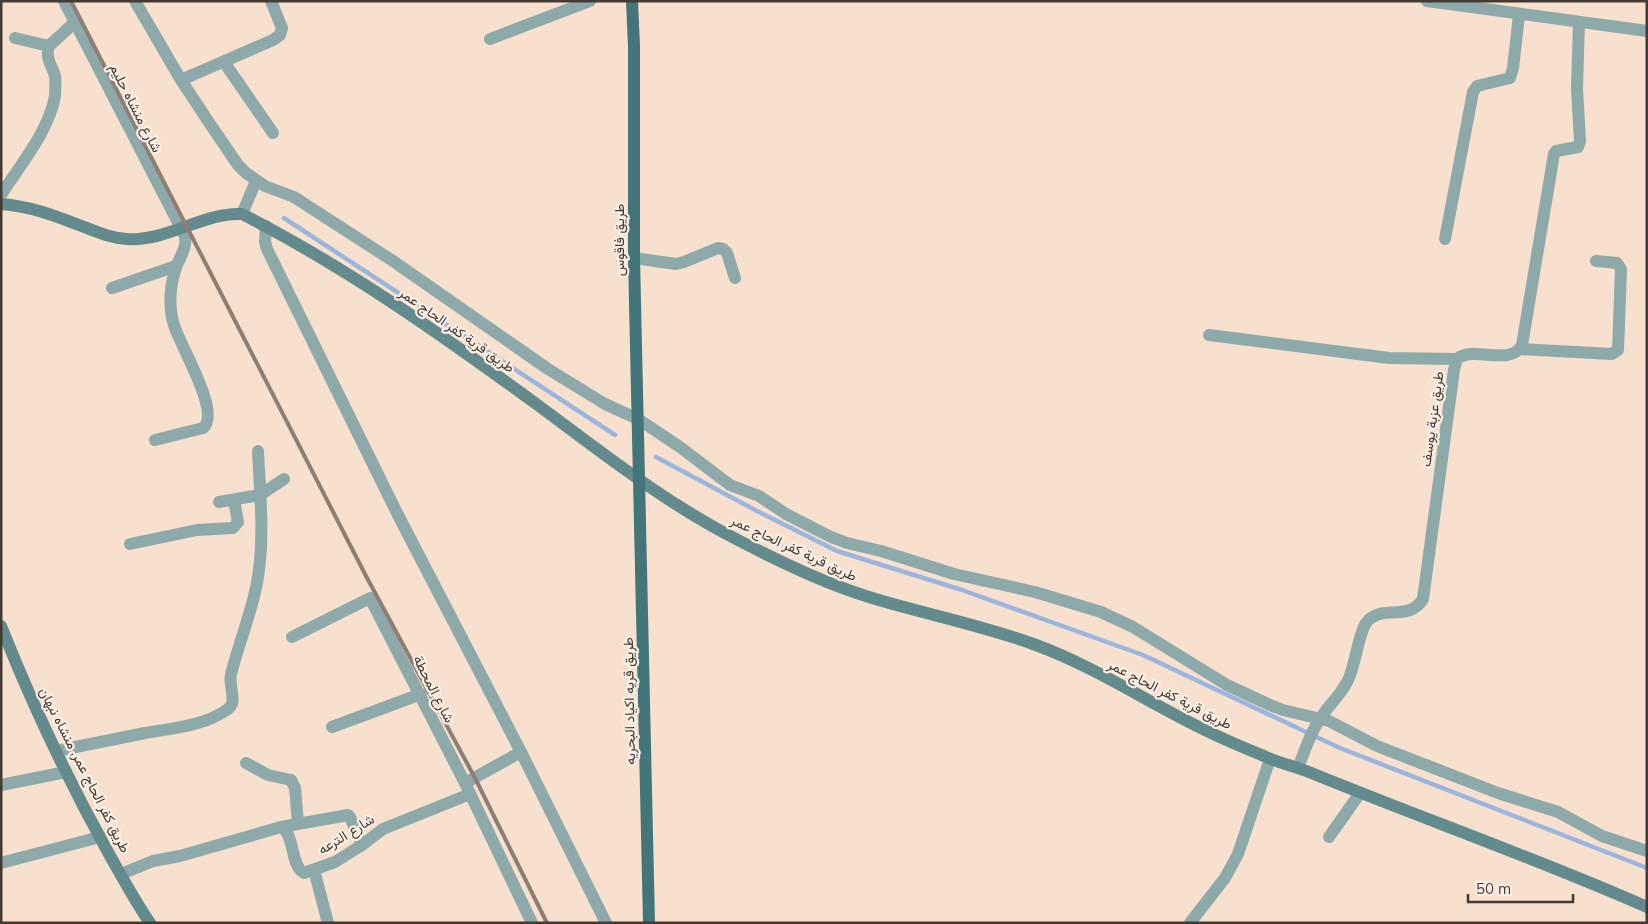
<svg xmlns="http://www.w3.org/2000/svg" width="1648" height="924" viewBox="0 0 1648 924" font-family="Mulish,Vazirmatn,sans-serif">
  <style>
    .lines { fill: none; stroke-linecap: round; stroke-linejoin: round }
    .stream { stroke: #9ab6de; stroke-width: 4.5 }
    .street { stroke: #8ea9aa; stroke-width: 12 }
    .secondary { stroke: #638b8e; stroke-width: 12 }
    .primary { stroke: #42767a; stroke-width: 12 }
    .rail { stroke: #8d7f73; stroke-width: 4 }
    .labels { text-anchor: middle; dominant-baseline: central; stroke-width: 4.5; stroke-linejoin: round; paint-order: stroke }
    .street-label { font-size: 14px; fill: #433a33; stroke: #fdefe4 }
  </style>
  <rect width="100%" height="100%" fill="#f7e0cd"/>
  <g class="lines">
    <g class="stream">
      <polyline points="284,218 615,435"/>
      <polyline points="656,457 757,511 837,551 962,590 1143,655 1340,748 1647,868"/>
    </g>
    <g class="street">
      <path d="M64 1 185 236C187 247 181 255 177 265 170 283 168 306 174 325 179 344 222 413 203 428L155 440"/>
      <polyline points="135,1 181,80 210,124 238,165 246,173 265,186 294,197 393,261 548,369 605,404 638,419 680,447 730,485 759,496 786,514 831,537 847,543 881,551 954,574 1035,592 1101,612 1133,627 1227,685 1270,705 1283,710 1329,721 1377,746 1498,793 1558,812 1602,836 1647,851"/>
      <polyline points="1427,1 1647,31"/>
      <polyline points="15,38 49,46"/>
      <polyline points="490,39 590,1"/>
      <polyline points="224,62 273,133"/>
      <polyline points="181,80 273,40 280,35 282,28 271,1"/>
      <path d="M1 195C20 165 49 131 55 96 55 90 56 82 55 76 52 65 45 59 49 46L75 22"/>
      <polyline points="242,214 256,181"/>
      <polyline points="266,226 265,242 267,249 398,515 521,752 606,923"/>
      <polyline points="1445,239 1473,92 1477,86 1510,78 1513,68 1519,15"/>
      <polyline points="634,258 676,264 684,262 718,248 723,249 727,253 735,278"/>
      <polyline points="112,288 176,266"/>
      <polyline points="1209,335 1389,358 1457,359"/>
      <polyline points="1520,349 1612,354 1618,350 1621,269 1617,263 1596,261"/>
      <polyline points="219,502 260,495 284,479"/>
      <polyline points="130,544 197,530 233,528 238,522 234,500"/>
      <polyline points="292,637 370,598 465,783 532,923"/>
      <polyline points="332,727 421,694"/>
      <path d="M56 751C86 745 115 739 145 733 172 728 205 726 228 709 238 702 228 685 231 674 239 643 251 614 257 583 265 540 260 494 258 451"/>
      <polyline points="246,763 268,775 291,780 295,788 298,823"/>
      <path d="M1298 768C1304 753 1309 736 1318 722 1327 706 1342 695 1349 678 1355 664 1359 633 1366 623 1380 603 1408 623 1423 599L1454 370 1457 359C1474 345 1510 367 1522 345L1554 154 1556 151 1578 147 1580 141 1577 89 1579 22"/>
      <polyline points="465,783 521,752"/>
      <polyline points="1,785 66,772"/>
      <polyline points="281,827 348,815 350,817 362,845"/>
      <polyline points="1329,837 1360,793"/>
      <polyline points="1,863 100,837"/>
      <polyline points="314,870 328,923"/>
      <path d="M121 874 153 861 180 856 281 827C295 833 290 866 304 873L335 862 362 845 383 829 470 794"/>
      <polyline points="1190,923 1225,878 1238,854 1270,759"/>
    </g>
    <g class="secondary">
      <path d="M1 204C29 206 53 215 79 225 95 231 110 238 127 239 167 242 203 212 242 214 346 267 442 335 535 403 600 451 665 503 738 540 780 562 823 583 869 597 924 614 982 625 1036 645 1093 666 1144 700 1199 727 1220 738 1242 747 1264 756 1278 763 1294 766 1309 772 1421 818 1536 858 1647 907"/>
      <path d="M1 626C32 704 68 780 109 854 122 877 135 901 150 923"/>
    </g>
    <polyline class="primary" points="632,1 634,46 634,258 649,923"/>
    <polyline class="rail" points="71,1 366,576 475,778 547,923"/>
  </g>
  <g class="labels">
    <g class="street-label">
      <text transform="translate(136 108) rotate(63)">شارع منشاه حليم</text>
      <text transform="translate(619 240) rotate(-90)">طريق فاقوس</text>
      <text transform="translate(457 330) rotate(35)">طريق قرية كفر الحاج عمر</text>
      <text transform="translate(1432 419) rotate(-82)">طريق عزبة يوسف</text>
      <text transform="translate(794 548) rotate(25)">طريق قرية كفر الحاج عمر</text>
      <text transform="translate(434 689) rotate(63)">شارع المحطة</text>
      <text transform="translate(1170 694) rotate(27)">طريق قرية كفر الحاج عمر</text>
      <text transform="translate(629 701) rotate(-91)">طريق قريه اكياد البحريه</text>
      <text transform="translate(85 770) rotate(63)">طريق كفر الحاج عمر, منشاه نبهان</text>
      <text transform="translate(346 834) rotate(-32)">شارع الترعه</text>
    </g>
  </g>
  <rect width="1648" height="924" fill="none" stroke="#433a33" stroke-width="5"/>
  <path d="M1468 894v8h105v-8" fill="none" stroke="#433a33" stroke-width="2.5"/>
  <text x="1476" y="894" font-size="15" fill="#433a33" stroke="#fdefe4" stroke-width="4" paint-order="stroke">50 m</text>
</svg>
